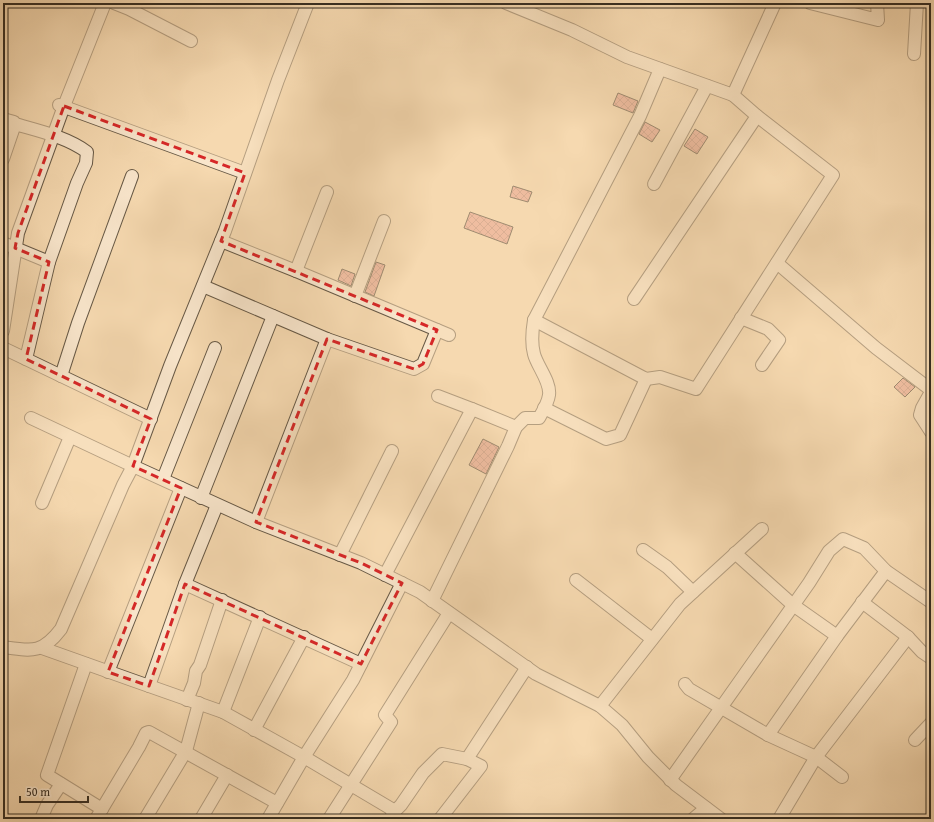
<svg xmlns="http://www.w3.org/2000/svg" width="934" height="822" viewBox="0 0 934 822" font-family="'Gentium Book Plus',serif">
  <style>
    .building { fill: url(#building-cross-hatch); stroke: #372e22 }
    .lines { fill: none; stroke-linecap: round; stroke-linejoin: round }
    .minor-casing { stroke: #675946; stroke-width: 14 }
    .minor { stroke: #f9e6cc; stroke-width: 12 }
    .marked { fill: none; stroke: #d62828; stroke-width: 3; stroke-dasharray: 8 5; stroke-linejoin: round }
  </style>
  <defs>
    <pattern id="building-cross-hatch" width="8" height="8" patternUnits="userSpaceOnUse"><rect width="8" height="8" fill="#e79b8c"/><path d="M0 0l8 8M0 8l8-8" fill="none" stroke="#bc7f72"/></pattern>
  </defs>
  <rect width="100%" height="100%" fill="#f6d9b0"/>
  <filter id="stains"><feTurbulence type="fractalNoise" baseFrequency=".005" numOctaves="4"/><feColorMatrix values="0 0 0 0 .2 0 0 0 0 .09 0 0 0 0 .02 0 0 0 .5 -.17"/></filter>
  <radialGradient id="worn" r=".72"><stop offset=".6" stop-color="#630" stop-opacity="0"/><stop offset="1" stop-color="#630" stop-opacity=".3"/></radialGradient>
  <g class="building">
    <polygon points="618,93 638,101 633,113 613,105"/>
    <polygon points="645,122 660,130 652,142 639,134"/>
    <polygon points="695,129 708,137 697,154 684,146"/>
    <polygon points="513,186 532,192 528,202 510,197"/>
    <polygon points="470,212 513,227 507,244 464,228"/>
    <polygon points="376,262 385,265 374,296 365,292"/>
    <polygon points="342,269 355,274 351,286 338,280"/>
    <polygon points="903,378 915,387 905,397 894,387"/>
    <polygon points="483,439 499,447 486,474 469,465"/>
  </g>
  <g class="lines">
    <g class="minor-casing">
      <g id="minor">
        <polyline points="114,3 129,9 191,41"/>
        <polyline points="506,3 572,30 627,57 733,95 775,3"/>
        <polyline points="810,3 878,20 877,3"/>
        <polyline points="914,54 917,3"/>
        <polyline points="59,105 245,173"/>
        <path d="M3 119 14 122 15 124C39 131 67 137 87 152L86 163 77 183 49 262 26 359"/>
        <polyline points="3,159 15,124"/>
        <polyline points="654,184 707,86"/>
        <polyline points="221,241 296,271 449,335"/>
        <polyline points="3,243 49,262"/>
        <polyline points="777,263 876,348 931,390"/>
        <polyline points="296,271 327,192"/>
        <polyline points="203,286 327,339 256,522"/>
        <polyline points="355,296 384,221"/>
        <polyline points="634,299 757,116 733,95"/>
        <polyline points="741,318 768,329 779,340 762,365"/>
        <polyline points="534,320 646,379 660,377 696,389 833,175 757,116"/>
        <polyline points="3,331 18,233 64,106 105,3"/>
        <polyline points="327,339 414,369 423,364 437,330"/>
        <polyline points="3,348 151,419"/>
        <polyline points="61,376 78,323 132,176"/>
        <polyline points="931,392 922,408 920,415 931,432"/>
        <polyline points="438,396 472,409"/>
        <polyline points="544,408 606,439 620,435 646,379"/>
        <polyline points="31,418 133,466 170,366 225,231 278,80 308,3"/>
        <polyline points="163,479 215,348"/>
        <polyline points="201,498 273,316"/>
        <polyline points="42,503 70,437"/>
        <polyline points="643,550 667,567 693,592"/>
        <polyline points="735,553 793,605 837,636"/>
        <polyline points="340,555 392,451"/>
        <polyline points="385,575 472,409 516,427"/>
        <polyline points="576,580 652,639"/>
        <polyline points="185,584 361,664"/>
        <path d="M432 601 508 446 516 427 525 418H539C543 411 548 403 549 395 551 382 537 366 534 354 531 343 532 332 534 320L640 116 660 69"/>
        <polyline points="862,602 908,637 922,652 931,658"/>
        <path d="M3 647C32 651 42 654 61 629L123 485 133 466 256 522 361 563 420 592 536 674 600 706 622 725 648 757 676 785 721 819"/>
        <polyline points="42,648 132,680 223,712 304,757 353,680 402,583"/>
        <polyline points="86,664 47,775 102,809"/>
        <polyline points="108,672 181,488"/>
        <polyline points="685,684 689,689 768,735 816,757 842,777"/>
        <polyline points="149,686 185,584 217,505"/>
        <polyline points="187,700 194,683 196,671 200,665 222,600"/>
        <polyline points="600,706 680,604 762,529"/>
        <polyline points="223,712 260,617"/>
        <polyline points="254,730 304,637"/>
        <polyline points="768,735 837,636 886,571"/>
        <polyline points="915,740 931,723"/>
        <polyline points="670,780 809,583 829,551 843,539 864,548 886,571 931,602"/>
        <polyline points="41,819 47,805 61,784"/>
        <polyline points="96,819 139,747 146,733 149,732 277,803"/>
        <polyline points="145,819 186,751 199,703"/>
        <polyline points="201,819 227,775"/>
        <polyline points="268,819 304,757 395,811"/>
        <polyline points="329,819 391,722 385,715 449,613"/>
        <polyline points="390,819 395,811 401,805 423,773 442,754 467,759"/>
        <polyline points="440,819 481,766 467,759 527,667"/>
        <polyline points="693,819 706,808"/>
        <polyline points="779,819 816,757 908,637"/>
      </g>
    </g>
    <use href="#minor" class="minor"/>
  </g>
  <path d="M0 0H934V822H0ZM64 106 245 173 221 241 437 330 423 364 414 369 327 339 256 522 361 563 402 583 361 664 185 584 149 686 108 672 181 488 133 466 151 419 26 359 49 262 15 248 18 233Z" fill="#f6d9b0" fill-opacity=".55" fill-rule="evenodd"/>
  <path class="marked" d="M64 106 245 173 221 241 437 330 423 364 414 369 327 339 256 522 361 563 402 583 361 664 185 584 149 686 108 672 181 488 133 466 151 419 26 359 49 262 15 248 18 233Z"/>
  <rect width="934" height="822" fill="none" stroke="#f6d9b0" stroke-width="16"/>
  <rect x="4" y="4" width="926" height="814" fill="none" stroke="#372e22" stroke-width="2"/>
  <rect x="8" y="8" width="918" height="806" fill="none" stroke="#372e22"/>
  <path d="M20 796v6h68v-6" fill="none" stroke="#372e22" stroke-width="2"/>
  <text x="26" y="796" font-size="12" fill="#372e22" stroke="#f9e6cc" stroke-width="3" paint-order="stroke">50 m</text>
  <rect width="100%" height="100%" filter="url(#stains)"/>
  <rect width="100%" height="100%" fill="url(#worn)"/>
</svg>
